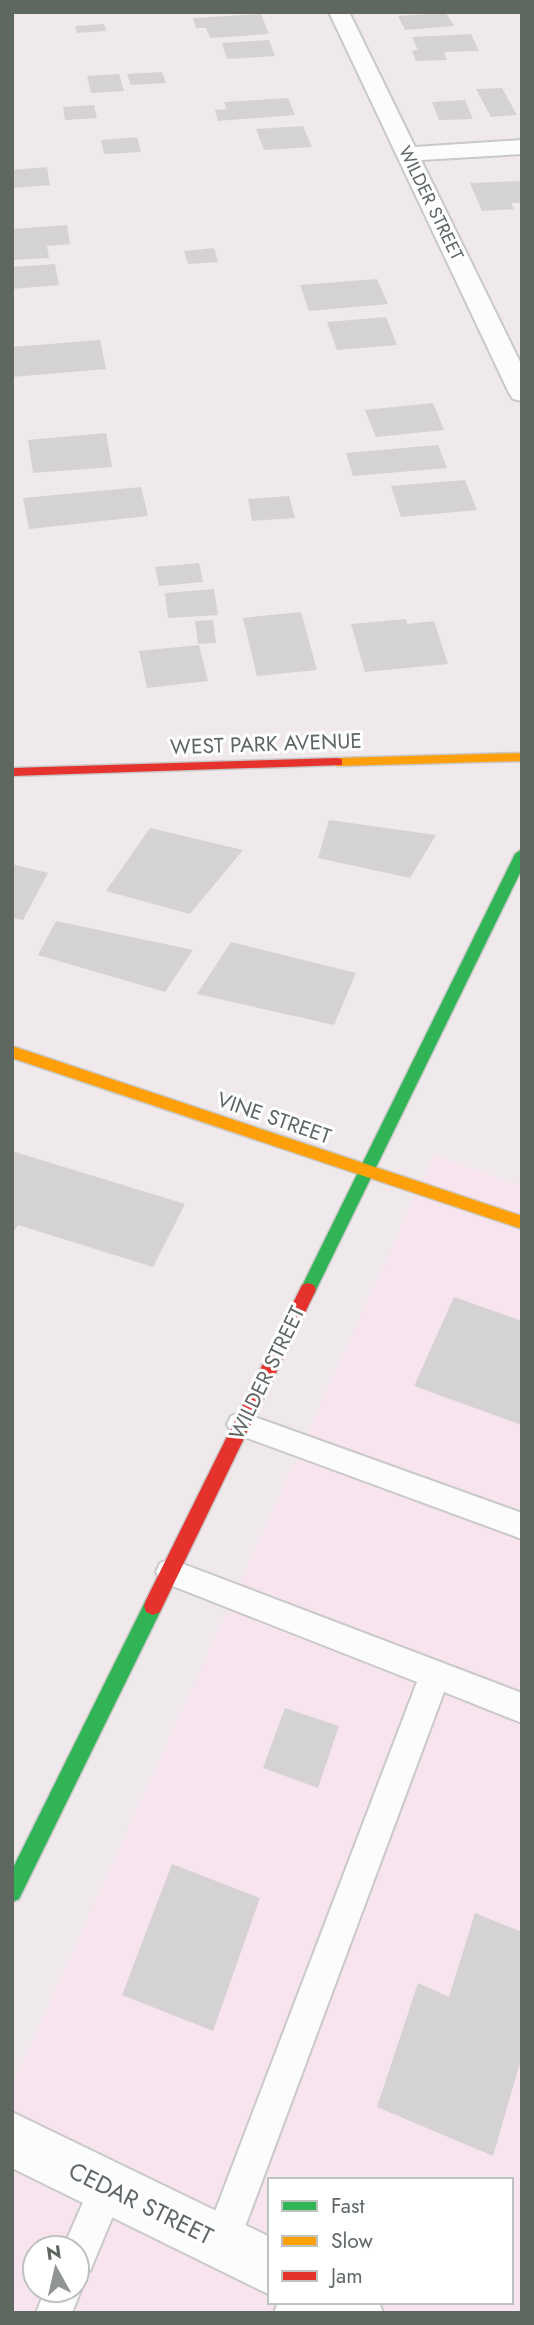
<svg xmlns="http://www.w3.org/2000/svg" width="534" height="2325" viewBox="0 0 534 2325" font-family="Jost,sans-serif">
  <style>
    .commercial { fill: #f8e4ef; fill-rule: evenodd }
    .building { fill: #d5d2d3 }
    .lines { fill: none; stroke-linecap: round; stroke-linejoin: round }
    .lane-casing { stroke: #c9c9c8; stroke-width: 4 }
    .street-casing { stroke: #c9c9c8; stroke-width: 4 }
    .fast-casing { stroke: #c9c9c8; stroke-width: 3 }
    .slow-casing { stroke: #c9c9c8; stroke-width: 3 }
    .jam-casing { stroke: #c9c9c8; stroke-width: 3 }
    .lane { fill: #fdfcfc; fill-rule: evenodd }
    .street { fill: #fdfcfc; fill-rule: evenodd }
    .fast { fill: #30b455; fill-rule: evenodd }
    .slow { fill: #ff9f0a; fill-rule: evenodd }
    .jam { fill: #e5322d; fill-rule: evenodd }
    .labels { text-anchor: middle; dominant-baseline: central; stroke-width: 6; stroke-linejoin: round; paint-order: stroke }
    .far-street-label { font-size: 18px; fill: #5e6860; stroke: #fff }
    .street-label { font-size: 21px; fill: #5e6860; stroke: #fff }
    .near-street-label { font-size: 24px; fill: #5e6860; stroke: #fff }
  </style>
  <rect width="100%" height="100%" fill="#efe9ec"/>
  <path class="commercial" d="M434 1155 522 1186V2313H12V2086ZM270 2180H511V2302H270ZM35 2248H77V2290H35Z"/>
  <g class="building">
    <polygon points="446,13 454,26 405,30 398,16"/>
    <polygon points="261,14 269,34 210,38 206,28 196,28 193,18"/>
    <polygon points="104,24 106,31 77,33 75,26"/>
    <polygon points="471,34 479,51 444,52 447,60 416,61 412,51 418,50 412,37"/>
    <polygon points="269,40 275,56 227,59 222,43"/>
    <polygon points="162,72 166,83 131,85 127,74"/>
    <polygon points="119,74 124,91 91,93 87,76"/>
    <polygon points="502,88 517,115 491,117 476,89"/>
    <polygon points="288,98 295,115 218,121 215,110 227,109 224,102"/>
    <polygon points="465,100 473,119 439,120 432,102"/>
    <polygon points="94,105 97,118 65,120 63,107"/>
    <polygon points="303,126 312,147 264,150 256,129"/>
    <polygon points="137,137 141,152 104,154 101,140"/>
    <polygon points="47,167 50,185 12,188 12,170"/>
    <polygon points="522,181 522,203 511,203 514,209 482,211 470,183"/>
    <polygon points="67,225 70,244 47,246 49,258 12,260 12,229"/>
    <polygon points="214,248 218,262 188,264 184,251"/>
    <polygon points="55,264 59,285 12,289 12,267"/>
    <polygon points="377,279 388,304 309,311 300,285"/>
    <polygon points="386,317 397,345 337,350 327,322"/>
    <polygon points="100,340 106,369 12,377 12,347"/>
    <polygon points="433,403 444,430 376,437 365,410"/>
    <polygon points="106,433 112,467 33,473 28,440"/>
    <polygon points="438,445 447,468 353,476 346,453"/>
    <polygon points="465,480 477,510 401,517 391,486"/>
    <polygon points="141,487 148,516 29,529 23,498"/>
    <polygon points="289,496 295,518 252,521 248,499"/>
    <polygon points="199,563 203,582 159,586 155,567"/>
    <polygon points="214,589 218,615 168,618 165,593"/>
    <polygon points="301,612 317,670 257,676 243,618"/>
    <polygon points="406,619 407,624 434,621 448,664 365,672 351,624"/>
    <polygon points="213,620 216,643 198,644 195,621"/>
    <polygon points="199,645 208,681 147,688 139,651"/>
    <polygon points="329,820 436,835 410,878 318,858"/>
    <polygon points="150,828 243,850 190,914 106,891"/>
    <polygon points="12,864 48,873 23,920 12,918"/>
    <polygon points="56,921 193,950 165,992 38,955"/>
    <polygon points="231,942 356,973 334,1025 197,994"/>
    <polygon points="12,1151 185,1204 153,1267 18,1225 12,1235"/>
    <polygon points="454,1297 522,1321 522,1425 414,1386"/>
    <polygon points="285,1708 339,1726 318,1788 263,1768"/>
    <polygon points="172,1864 260,1898 213,2031 122,1995"/>
    <polygon points="475,1913 522,1932 522,2056 493,2156 377,2107 418,1983 449,1997"/>
  </g>
  <g class="lines">
    <g class="lane-casing">
      <g id="lane">
        <polygon points="241,1412 522,1513 522,1539 231,1432 227,1424 231,1416"/>
        <polygon points="170,1559 522,1693 522,1723 444,1692 239,2243 234,2256 221,2261 208,2256 203,2243 417,1682 160,1581 156,1572 160,1563"/>
        <polygon points="107,2169 119,2175 125,2187 90,2271 77,2276 77,2248 63,2248 95,2175"/>
        <polygon points="77,2280 81,2290 72,2313 36,2313 45,2290 77,2290"/>
        <polygon points="278,2302 314,2302 310,2313 274,2313"/>
      </g>
    </g>
    <g class="street-casing">
      <g id="street">
        <polygon points="329,12 349,12 415,147 522,140 522,154 421,160 522,366 522,401 513,399 509,393"/>
        <polygon points="12,2112 270,2237 270,2295 12,2168"/>
        <polygon points="308,2302 379,2302 383,2313 312,2313"/>
      </g>
    </g>
    <g class="fast-casing">
      <g id="fast">
        <polygon points="522,849 522,869 316,1290 314,1295 308,1297 302,1295 300,1290 515,854"/>
        <polygon points="153,1597 160,1600 162,1606 160,1612 19,1899 12,1902 12,1870 146,1600"/>
      </g>
    </g>
    <g class="slow-casing">
      <g id="slow">
        <polygon points="522,753 522,761 337,766 330,762 337,758"/>
        <polygon points="12,1046 522,1216 522,1229 12,1058"/>
      </g>
    </g>
    <g class="jam-casing">
      <g id="jam">
        <polygon points="337,758 342,759 342,765 12,776 12,768"/>
        <polygon points="308,1283 314,1285 316,1290 160,1612 153,1615 146,1612 144,1606 146,1600 302,1285"/>
      </g>
    </g>
    <use href="#lane" class="lane"/>
    <use href="#street" class="street"/>
    <use href="#fast" class="fast"/>
    <use href="#slow" class="slow"/>
    <use href="#jam" class="jam"/>
  </g>
  <g class="labels">
    <g class="far-street-label">
      <text transform="translate(431 203) rotate(64)">WILDER STREET</text>
    </g>
    <g class="street-label">
      <text transform="translate(266 744) rotate(-2)">WEST PARK AVENUE</text>
      <text transform="translate(274 1118) rotate(19)">VINE STREET</text>
      <text transform="translate(267 1373) rotate(-64)">WILDER STREET</text>
    </g>
    <g class="near-street-label">
      <text transform="translate(141 2203) rotate(26)">CEDAR STREET</text>
    </g>
  </g>
  <rect width="534" height="2325" fill="none" stroke="#5e6860" stroke-width="28"/>
  <rect x="268" y="2178" width="245" height="126" fill="#ffffff" stroke="#bfc3bf" stroke-width="2"/>
  <rect x="282" y="2201" width="35" height="10" fill="#30b455" stroke="#bfc3bf" stroke-width="2"/>
  <text x="331" y="2213" font-size="21" fill="#5e6860">Fast</text>
  <rect x="282" y="2236" width="35" height="10" fill="#ff9f0a" stroke="#bfc3bf" stroke-width="2"/>
  <text x="331" y="2248" font-size="21" fill="#5e6860">Slow</text>
  <rect x="282" y="2271" width="35" height="10" fill="#e5322d" stroke="#bfc3bf" stroke-width="2"/>
  <text x="331" y="2283" font-size="21" fill="#5e6860">Jam</text>
  <g transform="translate(56 2269) rotate(352)"><circle r="33" fill="#ffffff" stroke="#bfc3bf" stroke-width="2"/>
  <path d="M0-5L12 26L0 18L-12 26Z" fill="#919591"/>
  <text y="-10" font-size="19" font-weight="bold" text-anchor="middle" fill="#5e6860">N</text>
  </g>
</svg>
